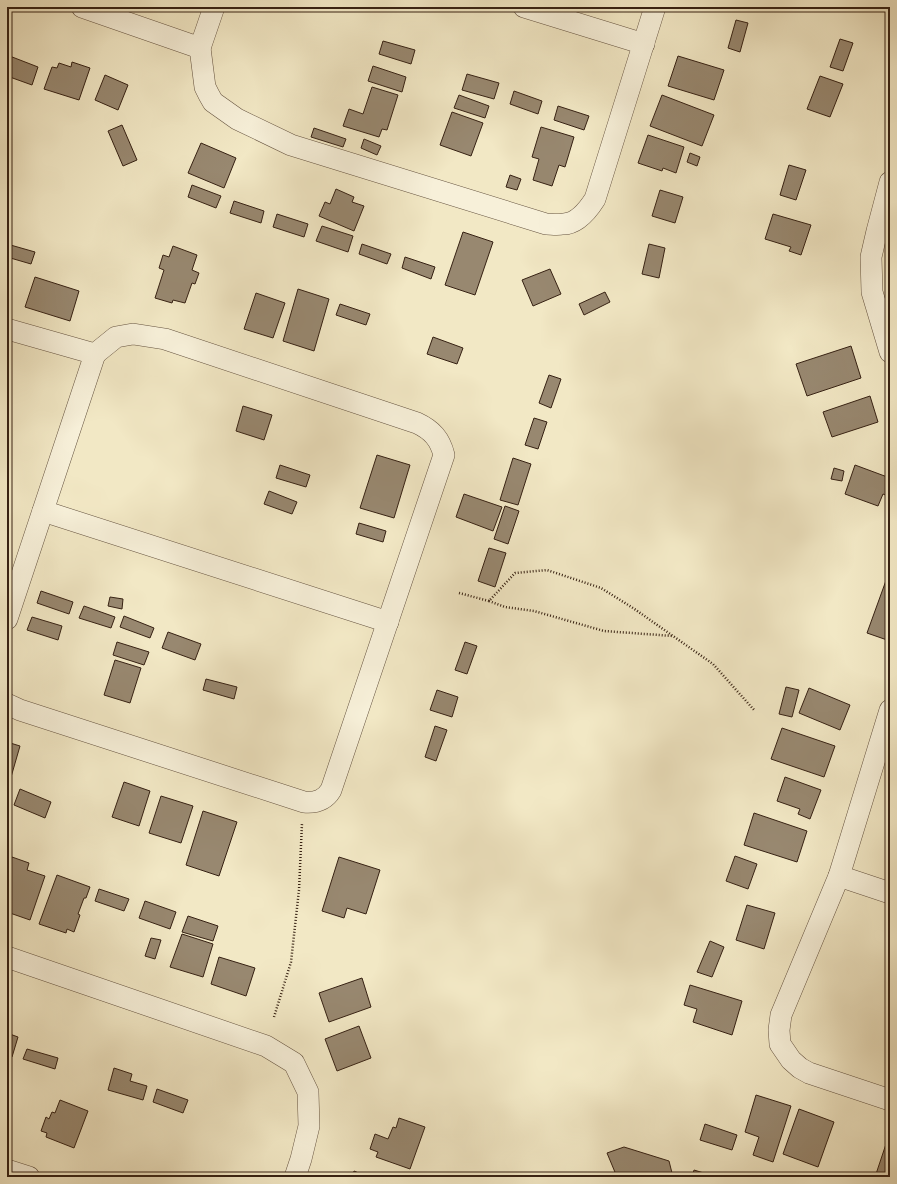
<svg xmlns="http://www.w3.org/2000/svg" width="897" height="1184" viewBox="0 0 897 1184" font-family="'IM FELL French Canon',serif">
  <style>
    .building { fill: #988870; stroke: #362113 }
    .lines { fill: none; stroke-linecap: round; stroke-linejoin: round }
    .street-casing { stroke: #655340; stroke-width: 22 }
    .path { stroke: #362113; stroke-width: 2.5; stroke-dasharray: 1 2; stroke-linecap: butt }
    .street { stroke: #f7f0d9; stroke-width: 21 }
  </style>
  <rect width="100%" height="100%" fill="#f2e8c5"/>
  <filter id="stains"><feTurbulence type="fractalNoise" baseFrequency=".005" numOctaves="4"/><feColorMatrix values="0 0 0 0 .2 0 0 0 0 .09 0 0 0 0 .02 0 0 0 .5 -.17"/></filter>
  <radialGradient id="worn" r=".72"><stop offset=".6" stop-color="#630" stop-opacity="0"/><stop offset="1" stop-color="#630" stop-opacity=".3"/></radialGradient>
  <g class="building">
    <polygon points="736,20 748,23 740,52 728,48"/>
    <polygon points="840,39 853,43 843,71 830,67"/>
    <polygon points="383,41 415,50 411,64 379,54"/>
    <polygon points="7,55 38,67 32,85 7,76"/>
    <polygon points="678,56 724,70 714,100 668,86"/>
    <polygon points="72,62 90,68 79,100 44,89 52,67 57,68 59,63 71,67"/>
    <polygon points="373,66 406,77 402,92 368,81"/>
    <polygon points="467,74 499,83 494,99 462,90"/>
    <polygon points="105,75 128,85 118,110 95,100"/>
    <polygon points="820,76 843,84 830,117 807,109"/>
    <polygon points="372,87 398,95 387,130 382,129 379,137 343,126 349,109 363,114"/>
    <polygon points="514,91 542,101 538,114 510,104"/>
    <polygon points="459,95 489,106 485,118 454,108"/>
    <polygon points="662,95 714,115 702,146 650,126"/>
    <polygon points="558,106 589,116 584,130 554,120"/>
    <polygon points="452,112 483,123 471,156 440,145"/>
    <polygon points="122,125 137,160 123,166 108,131"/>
    <polygon points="541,127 574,137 565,167 559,165 552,186 533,180 539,159 532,157"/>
    <polygon points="314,128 346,139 343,147 311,137"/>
    <polygon points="648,135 684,147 676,173 663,168 662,171 638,163"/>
    <polygon points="364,139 381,146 377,155 361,148"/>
    <polygon points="201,143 236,158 224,188 188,173"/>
    <polygon points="690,153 700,157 697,166 687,162"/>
    <polygon points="789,165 806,170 796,200 780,195"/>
    <polygon points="510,175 521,179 517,190 506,187"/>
    <polygon points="192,185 221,196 216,208 188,197"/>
    <polygon points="336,189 354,197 352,202 364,206 354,231 319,216 325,202 330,204"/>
    <polygon points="660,190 683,197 675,223 652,216"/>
    <polygon points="234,201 264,211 261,223 230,213"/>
    <polygon points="277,214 308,224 304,237 273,227"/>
    <polygon points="773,214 811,225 801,255 789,251 791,247 765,239"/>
    <polygon points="322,226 353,236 348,252 316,241"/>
    <polygon points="463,232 493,242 475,295 445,285"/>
    <polygon points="7,244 35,252 31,264 7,257"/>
    <polygon points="362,244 391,254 387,264 359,254"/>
    <polygon points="649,244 665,248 659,278 642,274"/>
    <polygon points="173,246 197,255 192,270 199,273 195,284 192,283 185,303 173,300 172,303 155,298 164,270 159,268 163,255 169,257"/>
    <polygon points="405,257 435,267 431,279 402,268"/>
    <polygon points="550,269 561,294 533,306 522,280"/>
    <polygon points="35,277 79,291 70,321 25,307"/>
    <polygon points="298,289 329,299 314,351 283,341"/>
    <polygon points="605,292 610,302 584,315 579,304"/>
    <polygon points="256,293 285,303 273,338 244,329"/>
    <polygon points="340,304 370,314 366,325 336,315"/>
    <polygon points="433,337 463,348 457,364 427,354"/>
    <polygon points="851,346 861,378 807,396 796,364"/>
    <polygon points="549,375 561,379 551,408 539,403"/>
    <polygon points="870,396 878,422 832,437 823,412"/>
    <polygon points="243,406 272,415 264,440 236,431"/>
    <polygon points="534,418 547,422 538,449 525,445"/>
    <polygon points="377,455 410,465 394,518 360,508"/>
    <polygon points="513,458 531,464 518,505 500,500"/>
    <polygon points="280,465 310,475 306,487 276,478"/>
    <polygon points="855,465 890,478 890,497 883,494 878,506 845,494"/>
    <polygon points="834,468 844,471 842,481 831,479"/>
    <polygon points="269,491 297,502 292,514 264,504"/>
    <polygon points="464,494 502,507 493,531 456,517"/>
    <polygon points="505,506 519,511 508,544 494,539"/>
    <polygon points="359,523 386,531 383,542 356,534"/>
    <polygon points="489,548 506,553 495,587 478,581"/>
    <polygon points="888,575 890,576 890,641 867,633"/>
    <polygon points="41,591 73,602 69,614 37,603"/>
    <polygon points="110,597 123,599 122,609 108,606"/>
    <polygon points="84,606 115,617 111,628 79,618"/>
    <polygon points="124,616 154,628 150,638 120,627"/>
    <polygon points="32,617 62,626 58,640 27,630"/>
    <polygon points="168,632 201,644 195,660 162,648"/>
    <polygon points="117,642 149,652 144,665 113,655"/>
    <polygon points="465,642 477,646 467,674 455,670"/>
    <polygon points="115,660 141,668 130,703 104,695"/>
    <polygon points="206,679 237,687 234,699 203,690"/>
    <polygon points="786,687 799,690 792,717 779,714"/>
    <polygon points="809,688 850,705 840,730 799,713"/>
    <polygon points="437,690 458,697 452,717 430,710"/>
    <polygon points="435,726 447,730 436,761 425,757"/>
    <polygon points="782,728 835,746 824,777 771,759"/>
    <polygon points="7,742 20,746 7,791"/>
    <polygon points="785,777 821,790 810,819 798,814 800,809 777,801"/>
    <polygon points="124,782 150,791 139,826 112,817"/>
    <polygon points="20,789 51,802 45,818 14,805"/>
    <polygon points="161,796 193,806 181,843 149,833"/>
    <polygon points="203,811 237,822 219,876 186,865"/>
    <polygon points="754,813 807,831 797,862 744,845"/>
    <polygon points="735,856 757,864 748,889 726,881"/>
    <polygon points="12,857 29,863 27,870 45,876 30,920 7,912 7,873"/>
    <polygon points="339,857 380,870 366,914 347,908 344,918 322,911"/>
    <polygon points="57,875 90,887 86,898 84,898 78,914 80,915 74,932 67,929 66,933 39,924"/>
    <polygon points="99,889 129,899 124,911 95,901"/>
    <polygon points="145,901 176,912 170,929 139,918"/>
    <polygon points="747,905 775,913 764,949 736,940"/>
    <polygon points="188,916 218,926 213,941 182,932"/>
    <polygon points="182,934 213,944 203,977 170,967"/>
    <polygon points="151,938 161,940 155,959 145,956"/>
    <polygon points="710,941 724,947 712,977 697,972"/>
    <polygon points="219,957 255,968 246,996 211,984"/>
    <polygon points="362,978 371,1007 329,1022 319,993"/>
    <polygon points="690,985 742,1001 732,1035 693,1022 697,1009 684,1005"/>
    <polygon points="359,1026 371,1058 337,1071 325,1039"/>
    <polygon points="7,1033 18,1037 12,1057 7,1055"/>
    <polygon points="27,1049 58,1058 55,1069 23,1059"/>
    <polygon points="114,1068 132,1074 130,1081 147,1086 143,1100 108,1090"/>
    <polygon points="157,1089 188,1100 183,1113 153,1102"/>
    <polygon points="756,1095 791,1106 773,1162 753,1155 759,1137 745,1132"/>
    <polygon points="60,1100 88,1111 74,1148 46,1137 47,1133 41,1131 46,1117 49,1119 52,1112 55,1113"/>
    <polygon points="799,1109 834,1122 818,1167 783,1154"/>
    <polygon points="399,1118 425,1127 410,1169 376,1157 378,1152 370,1149 375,1134 388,1139 393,1127 396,1128"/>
    <polygon points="705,1124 737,1135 732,1150 700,1140"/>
    <polygon points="887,1141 890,1142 890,1177 875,1177"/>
    <polygon points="624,1147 669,1161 673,1177 617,1177 607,1153"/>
    <polygon points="694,1170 707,1174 706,1177 692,1177"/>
    <polygon points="354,1171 368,1177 352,1177"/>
  </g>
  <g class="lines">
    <g class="street-casing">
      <g id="street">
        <polyline points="82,7 200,48 214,7"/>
        <polyline points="524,7 644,44"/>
        <path d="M200 48 205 87 209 95 213 102 237 119 291 145 546 224C551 224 557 225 563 224 577 224 588 210 595 199L655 7"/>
        <polyline points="890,182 877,231 871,257 872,292 890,352"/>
        <path d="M7 329 95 354 116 337 133 334 165 339 417 423C432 430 440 439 444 455L331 790C325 800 316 803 304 802L20 710 7 704"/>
        <polyline points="43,511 388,622"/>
        <polyline points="7,619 95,354"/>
        <polyline points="890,710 839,876 781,1015 779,1030 780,1044 791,1060 800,1068 809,1073 890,1100"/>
        <polyline points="839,876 890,893"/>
        <polyline points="7,957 266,1046 294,1063 308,1092 309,1126 301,1159 295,1177"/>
        <polyline points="7,1170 29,1177"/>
      </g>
    </g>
    <g class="path">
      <polyline points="459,593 489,601 515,573 547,570 601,588 633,608 713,664 755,711"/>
      <polyline points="489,601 505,607 534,611 604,631 673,636"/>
      <polyline points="274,1017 291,962 299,890 302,823"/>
    </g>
    <use href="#street" class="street"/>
  </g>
  <rect width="897" height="1184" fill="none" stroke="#f2e8c5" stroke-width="24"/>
  <rect x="8" y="8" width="881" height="1168" fill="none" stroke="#362113" stroke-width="2"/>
  <rect x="12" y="12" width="873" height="1160" fill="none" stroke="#362113"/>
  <rect width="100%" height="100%" filter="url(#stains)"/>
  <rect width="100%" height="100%" fill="url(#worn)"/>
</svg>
